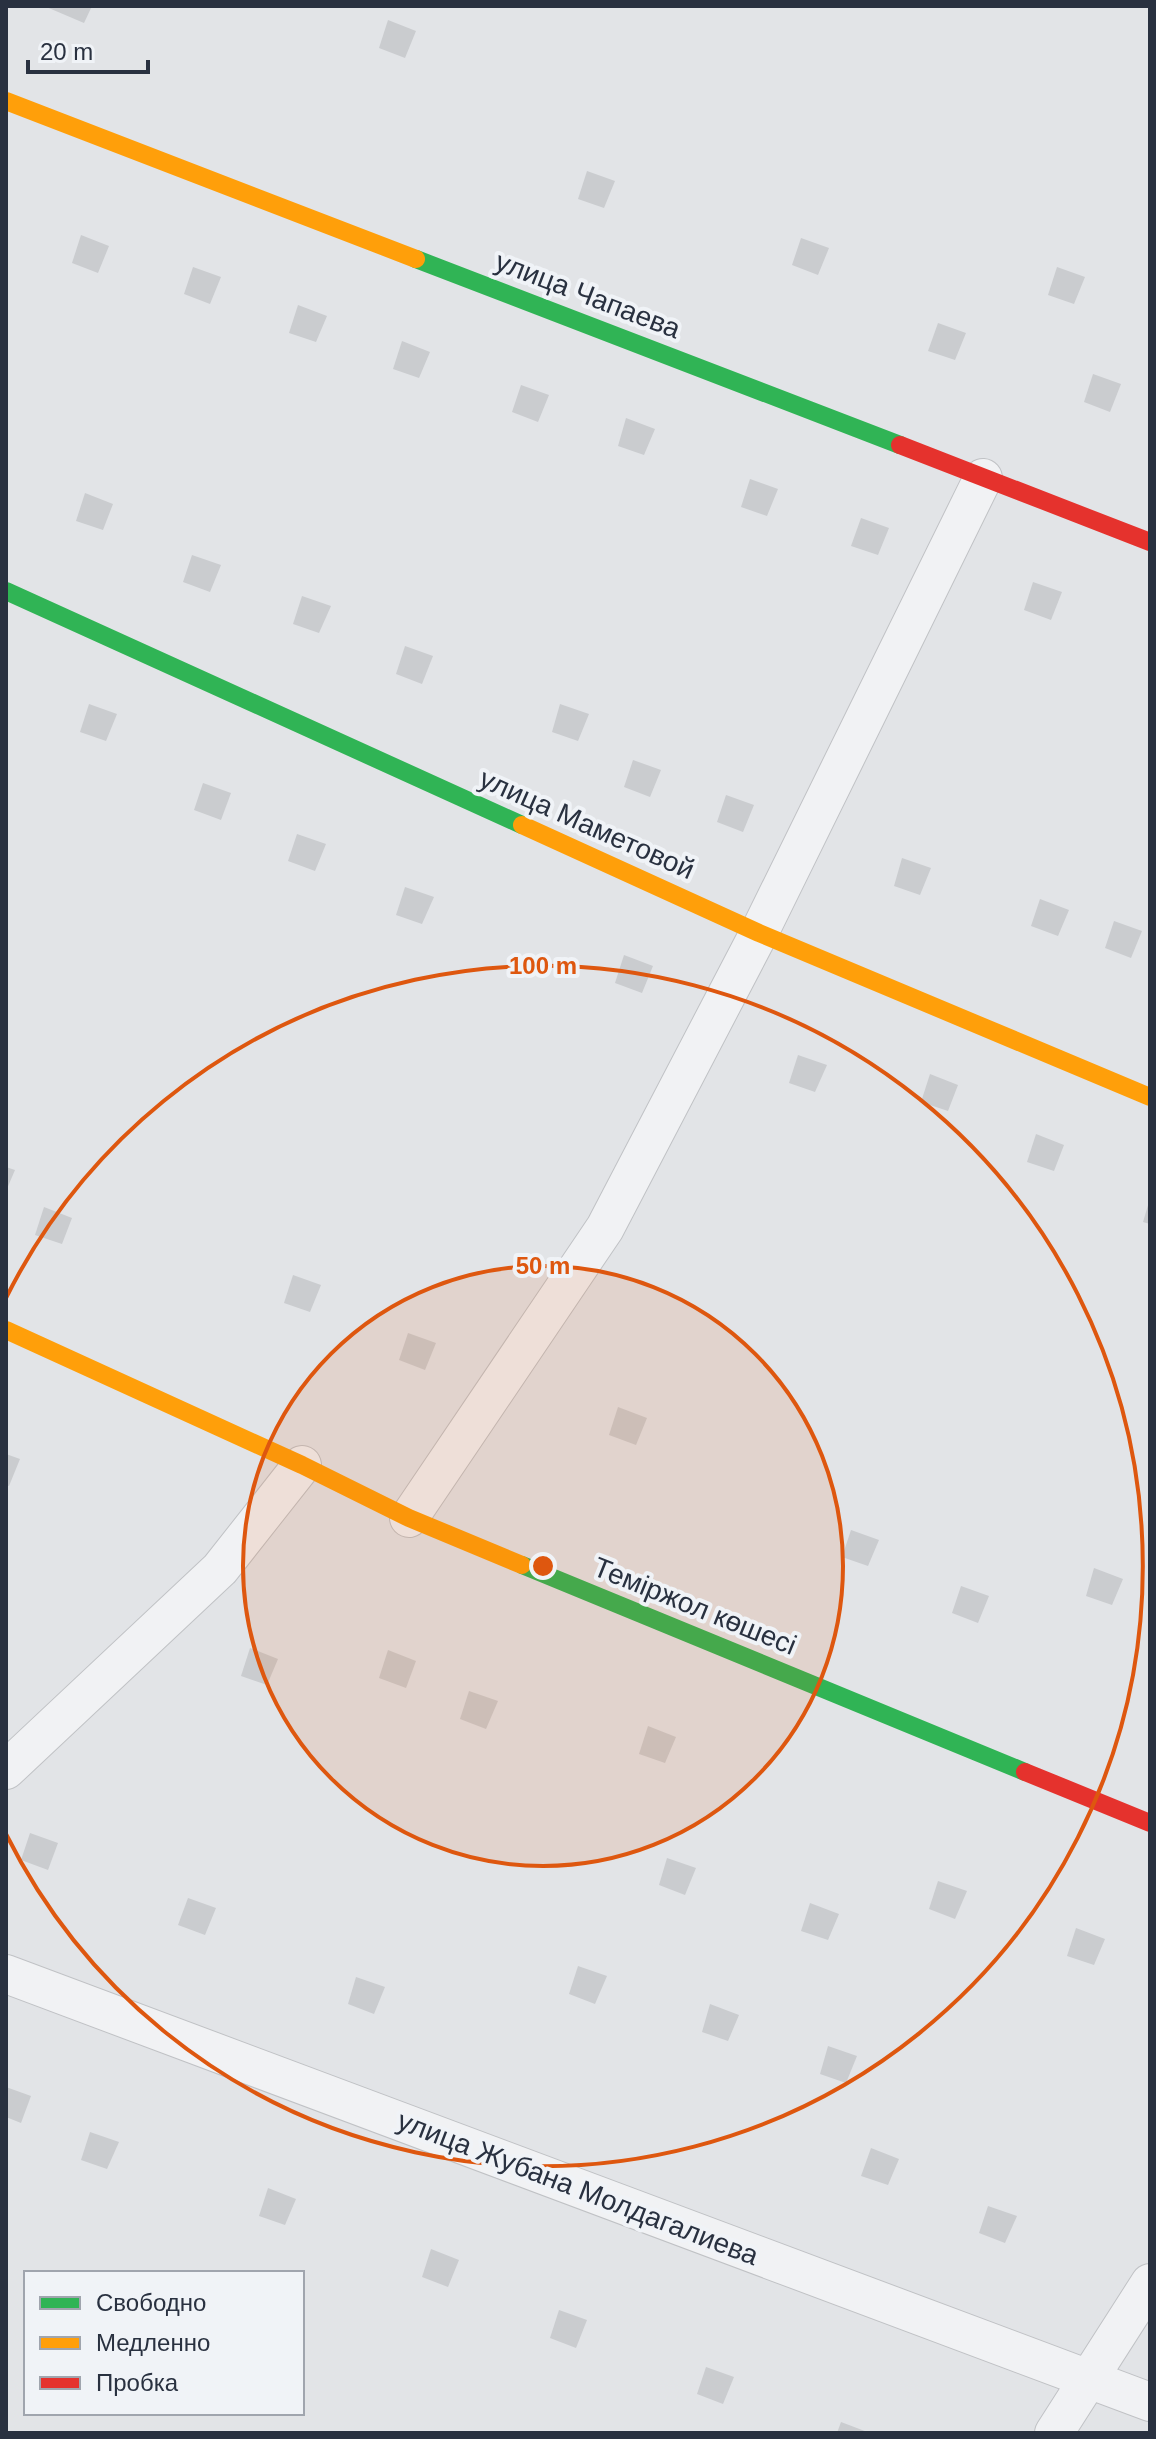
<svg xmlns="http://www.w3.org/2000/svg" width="1156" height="2439" viewBox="0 0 1156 2439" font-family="Helvetica,sans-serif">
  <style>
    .building { fill: #cacccf }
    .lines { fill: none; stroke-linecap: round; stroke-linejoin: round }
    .street-casing { stroke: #c0c2c5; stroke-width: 40 }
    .street { stroke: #f1f2f4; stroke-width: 38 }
    .fast { stroke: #30b455; stroke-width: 18 }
    .slow { stroke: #ff9f0a; stroke-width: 18 }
    .jam { stroke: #e5322d; stroke-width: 18 }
    .ring { fill: none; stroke: #de570f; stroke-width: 4 }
    .labels { text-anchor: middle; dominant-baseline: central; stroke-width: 8; stroke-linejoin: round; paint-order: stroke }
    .street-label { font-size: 28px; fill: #293140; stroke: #f0f3f7 }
    .centre { fill: #de570f; stroke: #f0f3f7; stroke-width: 4 }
    .ring-label { font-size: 24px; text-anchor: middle; font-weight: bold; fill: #de570f; stroke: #f0f3f7; stroke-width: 8; stroke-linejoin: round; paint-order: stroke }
  </style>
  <rect width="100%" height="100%" fill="#e2e4e7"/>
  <g class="building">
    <polygon points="44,6 92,6 84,23"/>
    <polygon points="388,20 416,31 405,58 379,48"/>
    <polygon points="587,171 615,181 604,208 578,199"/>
    <polygon points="81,235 109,246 98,273 72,263"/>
    <polygon points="801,238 829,248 818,275 792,265"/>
    <polygon points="193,267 221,277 210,304 184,294"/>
    <polygon points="1057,267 1085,277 1074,304 1048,295"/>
    <polygon points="298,305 327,316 316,342 289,333"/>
    <polygon points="938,323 966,333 955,360 928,351"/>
    <polygon points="402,341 430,352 419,378 393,369"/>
    <polygon points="1093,374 1121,384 1110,412 1084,402"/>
    <polygon points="521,385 549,395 538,422 512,412"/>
    <polygon points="626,418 655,429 644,455 618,446"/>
    <polygon points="750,479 778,489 767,516 741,507"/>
    <polygon points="85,493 113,504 103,530 76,521"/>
    <polygon points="861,518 889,528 878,555 851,546"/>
    <polygon points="192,555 221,565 210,592 183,582"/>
    <polygon points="1033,582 1062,592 1051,620 1024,610"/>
    <polygon points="302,596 331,606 319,633 293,624"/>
    <polygon points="405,646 433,656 422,684 396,674"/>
    <polygon points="89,704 117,714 106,741 80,732"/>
    <polygon points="560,704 589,714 578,741 552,732"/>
    <polygon points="633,760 661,770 650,797 624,787"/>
    <polygon points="203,783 231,793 221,820 194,810"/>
    <polygon points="726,795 754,805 743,832 717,822"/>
    <polygon points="297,834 326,844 315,871 288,861"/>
    <polygon points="902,858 931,868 920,895 894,886"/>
    <polygon points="405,887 434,897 422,924 396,915"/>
    <polygon points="1040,899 1069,910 1058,936 1031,926"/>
    <polygon points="1114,921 1142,931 1131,958 1105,948"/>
    <polygon points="624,955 653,966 642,993 615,983"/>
    <polygon points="798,1055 827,1065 815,1092 789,1083"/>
    <polygon points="930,1074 958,1085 948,1111 921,1102"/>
    <polygon points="1036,1134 1064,1145 1054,1171 1027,1162"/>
    <polygon points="6,1167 15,1170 6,1191"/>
    <polygon points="1149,1202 1150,1202 1150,1224 1143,1222"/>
    <polygon points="44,1207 72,1218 62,1244 35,1235"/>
    <polygon points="293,1275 321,1285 310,1312 284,1303"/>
    <polygon points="408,1333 436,1343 425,1370 399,1360"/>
    <polygon points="618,1407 647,1418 636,1445 609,1435"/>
    <polygon points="6,1454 20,1459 9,1486 6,1485"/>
    <polygon points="851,1530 879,1540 868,1566 842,1557"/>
    <polygon points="1094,1568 1123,1579 1112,1605 1086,1596"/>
    <polygon points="961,1586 989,1596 978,1623 952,1613"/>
    <polygon points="250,1648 278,1659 267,1685 241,1676"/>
    <polygon points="388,1650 416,1661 406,1688 379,1678"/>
    <polygon points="469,1691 498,1701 486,1729 460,1719"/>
    <polygon points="648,1726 676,1737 665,1763 639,1754"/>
    <polygon points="30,1833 58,1843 48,1870 21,1860"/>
    <polygon points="667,1858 696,1868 685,1895 659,1885"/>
    <polygon points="938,1881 967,1891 955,1919 929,1909"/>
    <polygon points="188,1898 216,1908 205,1935 178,1925"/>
    <polygon points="810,1903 839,1914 828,1940 801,1931"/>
    <polygon points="1076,1928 1105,1939 1094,1965 1067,1956"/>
    <polygon points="578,1966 607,1976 595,2004 569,1994"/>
    <polygon points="356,1977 385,1987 374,2014 348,2004"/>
    <polygon points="710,2004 739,2015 728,2041 702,2032"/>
    <polygon points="828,2046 857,2056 846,2083 820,2074"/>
    <polygon points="6,2087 31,2096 21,2123 6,2117"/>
    <polygon points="90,2132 119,2142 107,2169 81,2160"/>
    <polygon points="871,2148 899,2159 888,2185 861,2176"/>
    <polygon points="268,2188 296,2199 285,2225 259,2216"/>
    <polygon points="988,2206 1017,2216 1005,2243 979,2233"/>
    <polygon points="431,2249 459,2260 448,2287 422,2277"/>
    <polygon points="559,2310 587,2320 576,2348 550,2338"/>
    <polygon points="706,2367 734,2377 723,2404 697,2394"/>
    <polygon points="841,2422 870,2433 837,2433"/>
  </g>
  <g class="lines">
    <g class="street-casing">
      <g id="street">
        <polyline points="409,1518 605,1228 759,933 983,478"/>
        <polyline points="6,1770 220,1569 302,1465"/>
        <polyline points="6,1974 1150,2402"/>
        <polyline points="1054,2433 1150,2283"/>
      </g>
    </g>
    <use href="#street" class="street"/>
    <g class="fast">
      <polyline points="416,259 900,445"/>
      <polyline points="6,591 522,825"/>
      <polyline points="522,1565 1025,1772"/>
    </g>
    <g class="slow">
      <polyline points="6,101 416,259"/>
      <polyline points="522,825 759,933 1150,1097"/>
      <polyline points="6,1330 302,1465 409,1518 522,1565"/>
    </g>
    <g class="jam">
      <polyline points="900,445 1150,542"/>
      <polyline points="1025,1772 1150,1823"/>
    </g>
  </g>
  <circle cx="543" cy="1566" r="300" fill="#de570f" fill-opacity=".12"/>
  <g class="ring">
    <circle cx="543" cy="1566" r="300"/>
    <path d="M6 1298A600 600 0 1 1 6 1834"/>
  </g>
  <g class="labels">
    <g class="street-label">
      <text transform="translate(588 295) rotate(21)">улица Чапаева</text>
      <text transform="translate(587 824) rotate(24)">улица Маметовой</text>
      <text transform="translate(695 1606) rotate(22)">Теміржол көшесі</text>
      <text transform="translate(578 2188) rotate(21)">улица Жубана Молдагалиева</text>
    </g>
  </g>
  <circle cx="543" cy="1566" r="12" class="centre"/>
  <g class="ring-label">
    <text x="543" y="974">100 m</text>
    <text x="543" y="1274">50 m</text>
  </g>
  <rect width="1156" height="2439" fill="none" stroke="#293140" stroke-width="16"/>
  <rect x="24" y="2271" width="280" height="144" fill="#f0f3f7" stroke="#a0a5ae" stroke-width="2"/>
  <rect x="40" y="2297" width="40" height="12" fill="#30b455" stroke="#a0a5ae" stroke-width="2"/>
  <text x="96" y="2311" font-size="24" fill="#293140">Свободно</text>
  <rect x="40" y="2337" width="40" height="12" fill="#ff9f0a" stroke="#a0a5ae" stroke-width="2"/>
  <text x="96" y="2351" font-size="24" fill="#293140">Медленно</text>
  <rect x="40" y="2377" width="40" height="12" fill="#e5322d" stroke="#a0a5ae" stroke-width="2"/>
  <text x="96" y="2391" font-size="24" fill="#293140">Пробка</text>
  <path d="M28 60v12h120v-12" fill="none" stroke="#293140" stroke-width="4"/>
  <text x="40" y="60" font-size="24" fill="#293140" stroke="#f0f3f7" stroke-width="6" paint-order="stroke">20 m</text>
</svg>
